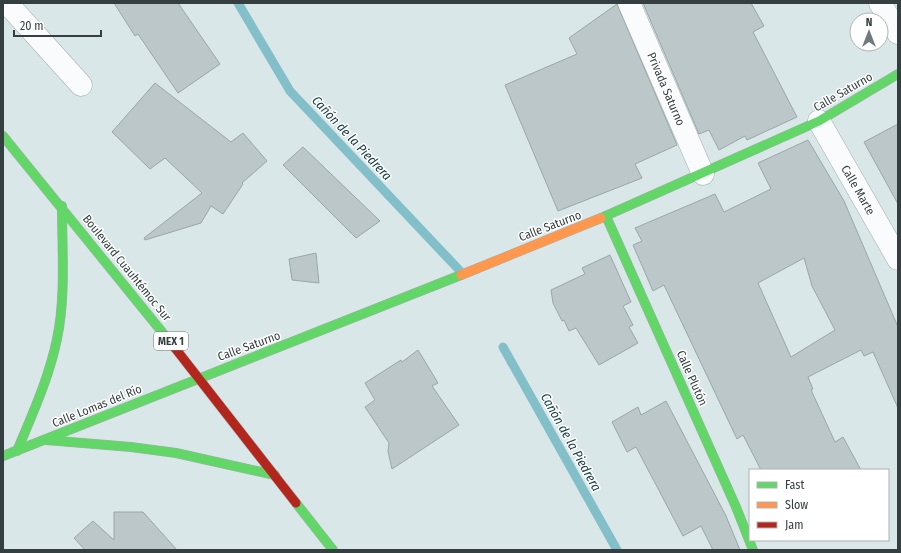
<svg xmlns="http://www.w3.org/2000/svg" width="901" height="553" viewBox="0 0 901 553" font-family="'Fira Sans Condensed',sans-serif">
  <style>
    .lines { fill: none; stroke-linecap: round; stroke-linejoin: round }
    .stream { stroke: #82bfc9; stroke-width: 9 }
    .building { fill: #bcc7c9; stroke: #9ba6a8; fill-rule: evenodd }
    .street-casing { stroke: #a4afb0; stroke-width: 23 }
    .fast-casing { stroke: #a4afb0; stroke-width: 10 }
    .slow-casing { stroke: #a4afb0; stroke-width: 10 }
    .jam-casing { stroke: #a4afb0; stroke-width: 10 }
    .street { stroke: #f9fbfc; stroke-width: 22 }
    .fast { stroke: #63d668; stroke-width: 9 }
    .slow { stroke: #ff974d; stroke-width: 9 }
    .jam { stroke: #b3261e; stroke-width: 9 }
    .labels { text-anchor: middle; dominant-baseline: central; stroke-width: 3; stroke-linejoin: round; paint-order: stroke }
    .shield { fill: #fff; stroke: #72797a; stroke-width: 1 }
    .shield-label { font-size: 11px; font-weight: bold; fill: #353f41 }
    .street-label { font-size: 12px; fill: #353f41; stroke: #fff }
    .water-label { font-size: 13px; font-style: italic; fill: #1a4147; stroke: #fff }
  </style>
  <rect width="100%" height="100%" fill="#d9e7e9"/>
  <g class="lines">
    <g class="stream">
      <polyline points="238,3 290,91 462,273"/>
      <polyline points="503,347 617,550"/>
    </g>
  </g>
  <g class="building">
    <polygon points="114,3 178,3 220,64 178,93 138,34 135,36"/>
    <polygon points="643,3 751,3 764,26 753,32 797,117 747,140 745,136 719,150 709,130 699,134"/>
    <polygon points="617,4 677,145 635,164 642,178 558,211 505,85 577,54 569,38"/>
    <polygon points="155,83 231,142 243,133 267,161 242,183 243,184 223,214 211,206 201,223 145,240 144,238 202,193 165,158 150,169 112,132"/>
    <polygon points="898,124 898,204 864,142"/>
    <path d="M808 140 844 201 898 327V408L873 352 864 356 861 350 808 377 813 389 811 390 835 442 843 437 861 470H761L743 435 737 439 664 285 653 291 633 245 642 241 635 228 715 194 724 212 771 189 758 163ZM804 258 812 286 835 330 791 357 758 283Z"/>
    <polygon points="303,147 380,221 356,238 283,165"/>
    <polygon points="316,253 319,283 292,280 289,259"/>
    <polygon points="610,255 631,302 623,306 633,325 629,327 638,343 599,365 576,328 569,331 564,320 562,321 553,303 551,290 585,274 582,268"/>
    <polygon points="418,350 438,383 432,386 459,425 392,469 388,451 389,443 365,407 375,400 365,383 401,360 402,362"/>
    <polygon points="666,401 726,516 740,550 713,550 701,526 683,536 636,447 627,452 612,422 638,407 641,415"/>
    <polygon points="114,512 143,512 177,550 85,550 74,538 93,521 114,540"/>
  </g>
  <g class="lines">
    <g class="street-casing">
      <g id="street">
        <polyline points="7,3 81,85"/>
        <polyline points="629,3 703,174"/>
        <polyline points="880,3 898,33"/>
        <polyline points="819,121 898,259"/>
      </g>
    </g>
    <g class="fast-casing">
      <g id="fast">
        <polyline points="3,136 175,348"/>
        <polyline points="606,216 736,507 753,550"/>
        <polyline points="601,218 819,121 898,74"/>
        <polyline points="46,440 131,447 176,453 275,475"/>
        <path d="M17 451C32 415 49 378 57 339 66 296 62 250 62 206"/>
        <polyline points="3,456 461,275"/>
        <polyline points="296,503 333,550"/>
      </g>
    </g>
    <g class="slow-casing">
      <polyline id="slow" points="461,275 601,218"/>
    </g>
    <g class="jam-casing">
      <polyline id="jam" points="175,348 296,503"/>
    </g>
    <use href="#street" class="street"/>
    <use href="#fast" class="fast"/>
    <use href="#slow" class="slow"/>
    <use href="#jam" class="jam"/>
  </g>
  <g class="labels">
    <rect class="shield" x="154" y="332" width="34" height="18" rx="3"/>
    <g class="shield-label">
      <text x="171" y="341">MEX 1</text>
    </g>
    <g class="street-label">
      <text transform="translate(666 89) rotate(67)">Privada Saturno</text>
      <text transform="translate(843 92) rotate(-30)">Calle Saturno</text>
      <text transform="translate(858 190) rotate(60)">Calle Marte</text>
      <text transform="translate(550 226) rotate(-21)">Calle Saturno</text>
      <text transform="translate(127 268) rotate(51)">Boulevard Cuauhtémoc Sur</text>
      <text transform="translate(249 346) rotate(-20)">Calle Saturno</text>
      <text transform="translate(692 378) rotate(66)">Calle Plutón</text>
      <text transform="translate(97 406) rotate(-22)">Calle Lomas del Río</text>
    </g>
    <g class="water-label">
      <text transform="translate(352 138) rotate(47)">Cañón de la Piedrera</text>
      <text transform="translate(571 442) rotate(61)">Cañón de la Piedrera</text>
    </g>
  </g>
  <rect width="901" height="553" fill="none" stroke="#353f41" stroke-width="8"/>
  <rect x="749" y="469" width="140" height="72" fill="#ffffff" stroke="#aeb2b3"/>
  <rect x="757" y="482" width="20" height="6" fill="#63d668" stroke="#aeb2b3"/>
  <text x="785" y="489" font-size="12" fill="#353f41">Fast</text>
  <rect x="757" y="502" width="20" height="6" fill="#ff974d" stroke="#aeb2b3"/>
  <text x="785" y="509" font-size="12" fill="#353f41">Slow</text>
  <rect x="757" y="522" width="20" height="6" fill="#b3261e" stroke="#aeb2b3"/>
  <text x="785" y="529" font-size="12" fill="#353f41">Jam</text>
  <g transform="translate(869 32)"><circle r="19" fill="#ffffff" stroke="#aeb2b3"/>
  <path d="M0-3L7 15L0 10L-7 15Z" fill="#6e7a7c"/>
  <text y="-6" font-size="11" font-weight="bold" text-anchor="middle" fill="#353f41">N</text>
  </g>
  <path d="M14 30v6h87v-6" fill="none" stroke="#353f41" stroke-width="2"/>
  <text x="20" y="30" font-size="12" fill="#353f41" stroke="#ffffff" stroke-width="3" paint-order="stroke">20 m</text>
</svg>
